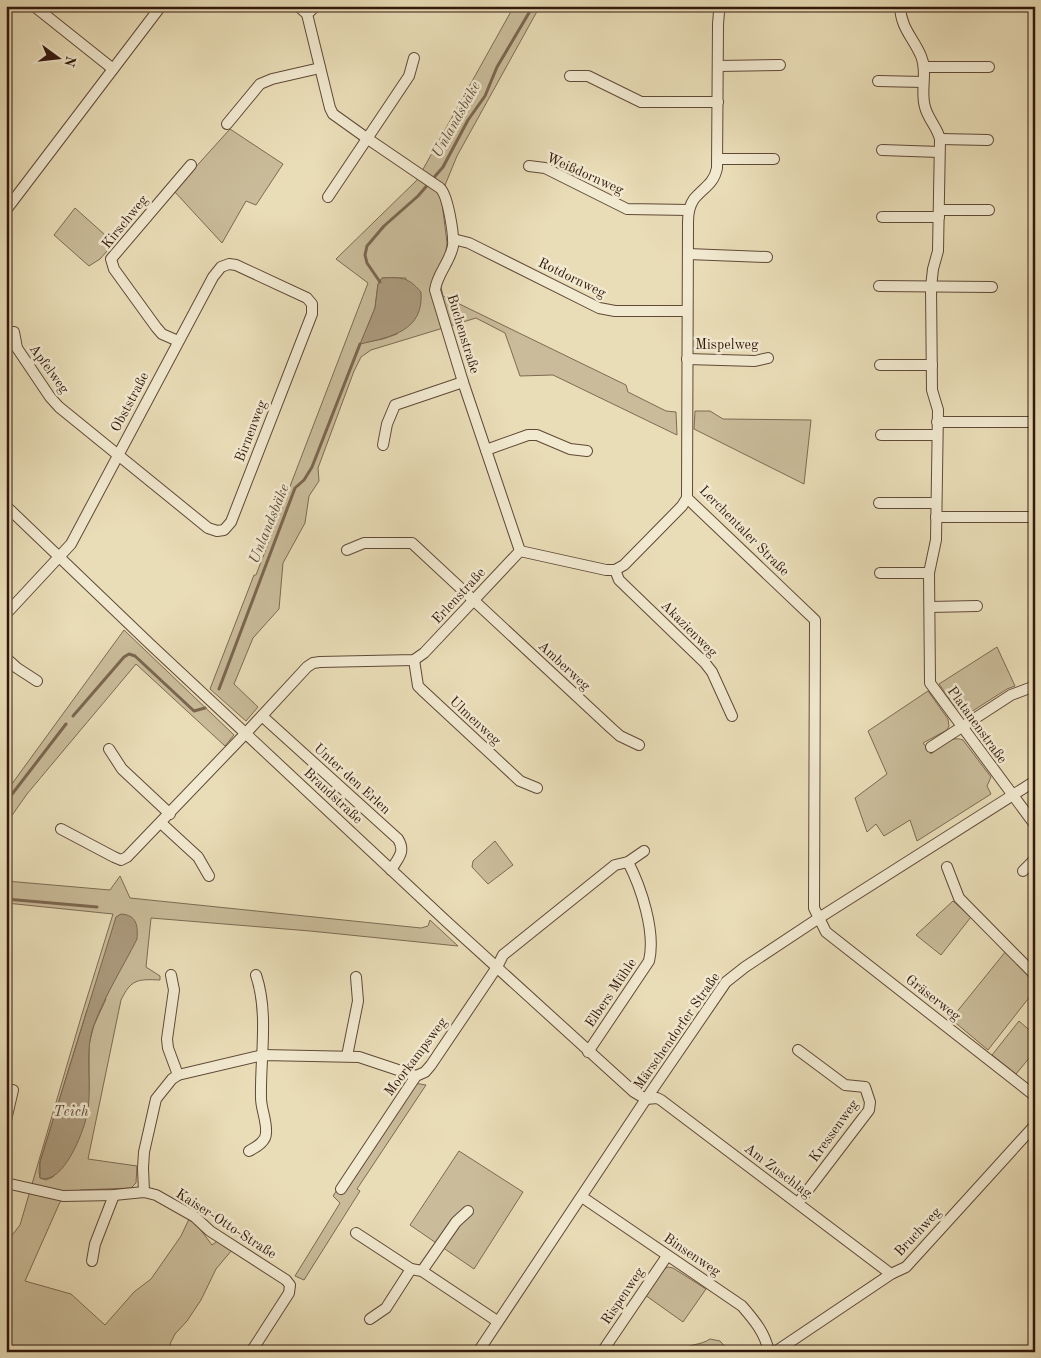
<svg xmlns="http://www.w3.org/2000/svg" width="1041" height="1358" viewBox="0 0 1041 1358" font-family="'Old Standard TT',serif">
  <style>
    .green { fill: #cabc9a; stroke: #7e6a53; fill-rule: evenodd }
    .water { fill: #ab9a7d; stroke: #7b6650 }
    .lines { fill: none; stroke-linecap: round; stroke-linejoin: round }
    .stream { stroke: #7b6650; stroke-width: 3 }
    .minor-casing { stroke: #604937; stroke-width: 12 }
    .minor { stroke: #f1e9d0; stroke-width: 10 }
    .labels { text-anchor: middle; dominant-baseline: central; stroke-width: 5; stroke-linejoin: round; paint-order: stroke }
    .street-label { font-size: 14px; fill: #32180c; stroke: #f1e9d0 }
    .water-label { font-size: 15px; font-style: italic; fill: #624c39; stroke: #f1e9d0 }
  </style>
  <rect width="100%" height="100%" fill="#e9ddb7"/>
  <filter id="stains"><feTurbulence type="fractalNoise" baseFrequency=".004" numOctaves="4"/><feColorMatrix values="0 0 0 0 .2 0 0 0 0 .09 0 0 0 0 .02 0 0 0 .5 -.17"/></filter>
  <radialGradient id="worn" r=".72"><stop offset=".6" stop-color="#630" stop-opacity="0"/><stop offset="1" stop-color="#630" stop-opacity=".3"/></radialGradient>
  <g class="green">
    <path d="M514 6H540L457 156 441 195 447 243 441 287 443 296 626 385 628 392 666 411 676 412 677 435 553 375 520 376 505 333 476 318 371 350 361 357 354 371 318 468 319 481 309 496 305 523 283 563 279 609 253 638 234 684 258 707 246 721 210 689 254 575H256L368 283 336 259 417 180ZM382 278H406L397 334 383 339 361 343 375 308 378 284Z"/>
    <polygon points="230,129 283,164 256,205 246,201 222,243 174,191"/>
    <polygon points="75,208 114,243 100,259 89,266 54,235"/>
    <polygon points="695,411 710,411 723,419 811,420 804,484 694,429"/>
    <polygon points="124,630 234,735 225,746 136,664 27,794 6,824 6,792"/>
    <path d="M997 647 1015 686 1007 689 971 712C957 717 947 694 939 684Z"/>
    <path d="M928 691 948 719 949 726 947 730 923 743 931 754C940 747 950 735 963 740L991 777 987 786 991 794 917 841 910 820 884 836 876 824 867 832 855 798 887 774 868 731Z"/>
    <polygon points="495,841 513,865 488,884 472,867 473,861"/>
    <path d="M120 876 130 898 421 928 428 926 430 920 458 946 310 931 151 918 146 967 160 976V980C138 979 131 979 121 1000L88 1159 137 1166 136 1183 131 1188 80 1190 60 1202 25 1281 71 1294 105 1325 134 1292 151 1279 181 1236 189 1219 194 1221 212 1245 217 1241 232 1250 216 1269 201 1300 187 1321 175 1334 170 1344 172 1352H6V1243L20 1225 82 1014 113 914 6 903V881L110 890ZM106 999 94 1025 89 1044V1091L53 1177 46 1180 40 1178 39 1171 40 1162 87 1010Z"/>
    <polygon points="953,901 971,917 941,955 916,935"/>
    <polygon points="1006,951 1035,979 1035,990 988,1050 951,1019"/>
    <polygon points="1019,1021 1035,1035 1035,1051 1016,1074 992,1055"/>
    <polygon points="408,1082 426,1085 357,1189 360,1191 304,1280 295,1276 340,1203 333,1196"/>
    <polygon points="459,1151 523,1192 474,1269 410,1225"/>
    <polygon points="668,1267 673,1268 706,1289 683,1322 645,1295 664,1269"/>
    <path d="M710 1339 720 1341 730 1352H680C688 1343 700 1346 710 1339Z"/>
  </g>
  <g class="water">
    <path d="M382 278C402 277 408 277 421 292 424 331 391 337 360 344L375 308 378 284Z"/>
    <path d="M121 914C137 915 138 926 137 939 123 967 105 995 94 1025 84 1052 92 1081 88 1109 86 1127 64 1186 40 1178V1162L116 917Z"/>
  </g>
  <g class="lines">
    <g class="stream">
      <polyline points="380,282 367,263 365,255 367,246 384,226 418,196 443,167 468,120 485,96 497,67 533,6"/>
      <polyline points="219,689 295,488 304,480 312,467 360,344"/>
      <polyline points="73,716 124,657 129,654 135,656 194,711 205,708"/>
      <polyline points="6,802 66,724"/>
      <polyline points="6,899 97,907"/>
    </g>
    <g class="minor-casing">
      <g id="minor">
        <polyline points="34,6 113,69"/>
        <path d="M298 6 307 14 330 108 333 114 368 139 440 188C448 195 454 235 453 246 450 262 437 274 435 290L463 382 520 551"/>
        <path d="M721 6 719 12 718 24 717 168C714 184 703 188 694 199 689 206 688 214 688 222L687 498 815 620 814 908 826 932 1035 1096"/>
        <path d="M900 6C901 29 913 37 921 56 928 72 920 91 925 107 928 119 937 127 940 139L938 251 933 269 931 287 932 390 938 410 936 540 929 573 930 683 1035 825"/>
        <polyline points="307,14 316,6"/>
        <polyline points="718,66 780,65"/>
        <polyline points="924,67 989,67"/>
        <polyline points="570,76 588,76 641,102 718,102"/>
        <polyline points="878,81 923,82"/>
        <polyline points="227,124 260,84 272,79 320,68"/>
        <polyline points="940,139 988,140"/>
        <polyline points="882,150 939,152"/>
        <polyline points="718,159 774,159"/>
        <polyline points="529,166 545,168 627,209 689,210"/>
        <polyline points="328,197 409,76 414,58"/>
        <polyline points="6,210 161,6"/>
        <polyline points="939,210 989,210"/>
        <polyline points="882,217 939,217"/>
        <polyline points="453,239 469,243 599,308 615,311 687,311"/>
        <polyline points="688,254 767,257"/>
        <polyline points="879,286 992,287"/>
        <polyline points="178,341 162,334 156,327 114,269 111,259 191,165"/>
        <polyline points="687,359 755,361 768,358"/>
        <polyline points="880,365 932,365"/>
        <polyline points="937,422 1035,422"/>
        <polyline points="881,435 936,435"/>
        <polyline points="383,445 387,424 395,405 463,382"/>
        <polyline points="486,450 528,435 537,435 570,449 587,451"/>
        <polyline points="879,503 936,503"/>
        <polyline points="6,506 150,644 447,922 634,1092 646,1099 657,1098 661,1100 891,1274"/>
        <polyline points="936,517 1035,517"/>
        <polyline points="347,550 364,543 412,543 611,728 620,736 639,745"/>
        <polyline points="520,551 606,570 615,570 624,565 682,506 687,498"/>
        <polyline points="615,570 619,580 705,663 712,672 732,716"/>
        <polyline points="880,573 929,573"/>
        <polyline points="930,607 977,606"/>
        <polyline points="6,614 71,544 213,277 221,267 229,264 236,265 307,298 312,304 312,314 231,522 224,530 217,531 208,528 59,407 50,397 17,348 14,332"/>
        <polyline points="6,658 17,668 37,681"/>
        <polyline points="414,660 418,686 422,690 520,781 537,788"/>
        <path d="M262 716 398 839C406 852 398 858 391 870"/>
        <polyline points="931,747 1011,695 1035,686"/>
        <polyline points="109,749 122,769 170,814"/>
        <polyline points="161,823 198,857 209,876"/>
        <polyline points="61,829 114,857 121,860 127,857 246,733 307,667 313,663 320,662 414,660 424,653 520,551"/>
        <polyline points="947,867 959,898 1035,975"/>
        <polyline points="1023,871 1035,859"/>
        <polyline points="171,975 174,990 167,1039 168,1048 178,1075"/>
        <polyline points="798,1050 845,1085 865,1087 870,1102 869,1110 798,1203"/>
        <path d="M588 1052 649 961C656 932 641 887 628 862"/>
        <polyline points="347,1056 358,1001 356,977"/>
        <polyline points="6,1120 13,1090"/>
        <path d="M249 1151C256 1147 266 1142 266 1133 267 1121 261 1109 261 1098 260 1057 269 1014 256 975"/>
        <polyline points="6,1183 63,1196 114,1195 144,1192 156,1195 195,1217 210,1231 286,1280 290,1285 289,1293 251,1352"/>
        <polyline points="341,1189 416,1076 425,1072 431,1065 497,967 503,955 615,865 628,862 644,851"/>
        <polyline points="144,1192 143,1168 144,1152 156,1099 172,1079 178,1075 263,1055 359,1057 416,1076"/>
        <path d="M582 1197 742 1306C755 1321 765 1333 769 1352"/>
        <polyline points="356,1233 411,1269 422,1271 497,1321"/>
        <polyline points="92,1261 95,1244 114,1195"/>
        <polyline points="422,1271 456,1222 468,1211"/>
        <polyline points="370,1319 386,1308 411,1269"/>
        <polyline points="478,1352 646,1099 726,982 745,967 819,918 1035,781"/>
        <polyline points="602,1352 667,1256"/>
        <polyline points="775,1352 891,1274 906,1267 1035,1125"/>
      </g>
    </g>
    <use href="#minor" class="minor"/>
  </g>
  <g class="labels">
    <g class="street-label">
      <text transform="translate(585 174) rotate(24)">Weißdornweg</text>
      <text transform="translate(125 222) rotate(-51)">Kirschweg</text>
      <text transform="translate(572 278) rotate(26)">Rotdornweg</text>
      <text transform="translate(463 334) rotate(73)">Buchenstraße</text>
      <text x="727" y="345">Mispelweg</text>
      <text transform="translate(49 369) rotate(54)">Apfelweg</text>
      <text transform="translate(130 402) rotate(-62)">Obststraße</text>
      <text transform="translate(251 431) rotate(-69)">Birnenweg</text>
      <text transform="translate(744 531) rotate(45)">Lerchentaler Straße</text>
      <text transform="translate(459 596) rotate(-47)">Erlenstraße</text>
      <text transform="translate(689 629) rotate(45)">Akazienweg</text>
      <text transform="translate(564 666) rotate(43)">Amberweg</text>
      <text transform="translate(475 721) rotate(43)">Ulmenweg</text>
      <text transform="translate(977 725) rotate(54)">Platanenstraße</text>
      <text transform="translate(352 779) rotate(42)">Unter den Erlen</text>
      <text transform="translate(333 796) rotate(43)">Brandstraße</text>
      <text transform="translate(611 993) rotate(-56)">Elbers Mühle</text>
      <text transform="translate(933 998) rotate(38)">Gräserweg</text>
      <text transform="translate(677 1031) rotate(-55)">Märschendorfer Straße</text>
      <text transform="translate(416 1057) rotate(-53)">Moorkampsweg</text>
      <text transform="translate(834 1131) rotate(-54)">Kressenweg</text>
      <text transform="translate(778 1171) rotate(37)">Am Zuschlag</text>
      <text transform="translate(226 1224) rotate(33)">Kaiser-Otto-Straße</text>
      <text transform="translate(918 1232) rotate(-47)">Bruchweg</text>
      <text transform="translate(692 1255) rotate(34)">Binsenweg</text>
      <text transform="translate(623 1296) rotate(-56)">Rispenweg</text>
    </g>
    <g class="water-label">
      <text transform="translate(457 120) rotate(-61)">Unlandsbäke</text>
      <text transform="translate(270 524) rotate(-68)">Unlandsbäke</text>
      <text x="71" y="1112">Teich</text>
    </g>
  </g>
  <rect width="1041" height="1358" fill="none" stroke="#e9ddb7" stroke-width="25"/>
  <rect x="8" y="8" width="1026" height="1343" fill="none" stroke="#32180c" stroke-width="2.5"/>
  <rect x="12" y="12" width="1016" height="1333" fill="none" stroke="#32180c"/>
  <g transform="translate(58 58) rotate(105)" stroke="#f1e9d0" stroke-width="4" paint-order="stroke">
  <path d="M0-4L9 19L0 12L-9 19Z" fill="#32180c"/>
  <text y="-8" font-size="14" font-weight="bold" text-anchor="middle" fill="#32180c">N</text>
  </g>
  <rect width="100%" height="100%" filter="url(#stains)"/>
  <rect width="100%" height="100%" fill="url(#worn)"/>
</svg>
